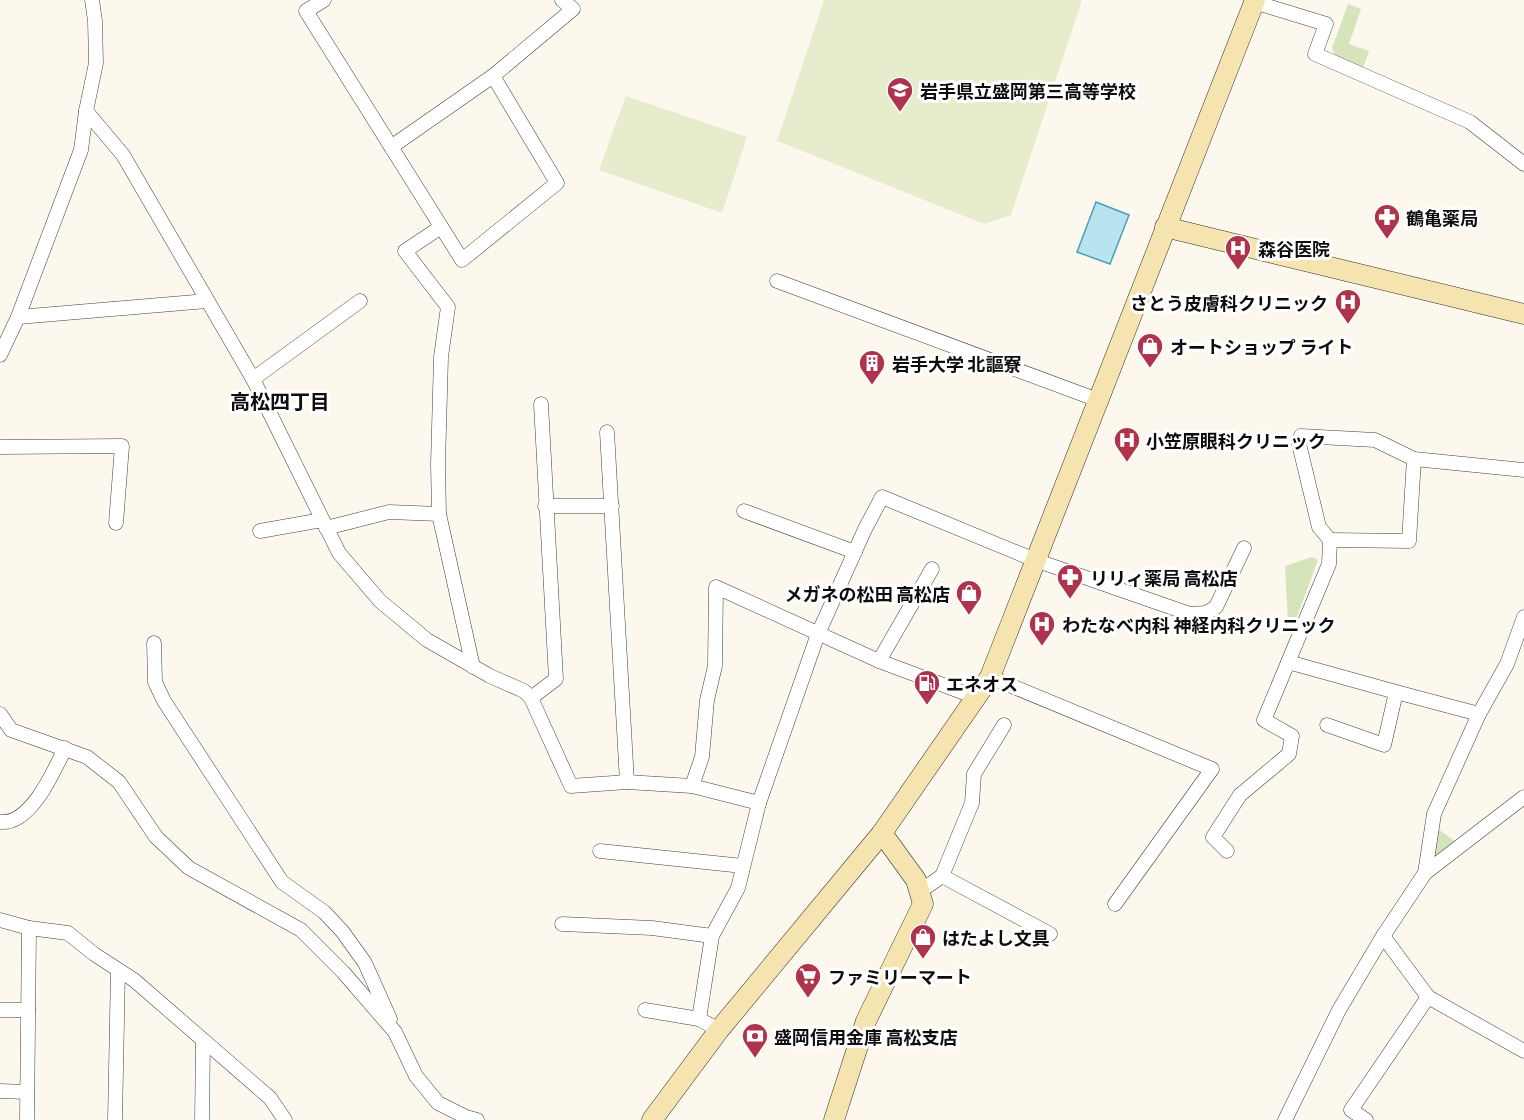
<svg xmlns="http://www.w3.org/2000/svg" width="1524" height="1120" viewBox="0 0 1524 1120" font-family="Literata,'Noto Sans JP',serif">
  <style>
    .green { fill: #d6e4bc }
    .pitch { fill: #e6eccc }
    .water { fill: #b8e3ef; stroke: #47a0be; stroke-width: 1.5 }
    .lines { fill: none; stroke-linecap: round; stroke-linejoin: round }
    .street-casing { stroke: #404040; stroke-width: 15 }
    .secondary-casing { stroke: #2f2f2f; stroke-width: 21 }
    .street { stroke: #fff; stroke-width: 14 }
    .secondary { stroke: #f6e4b0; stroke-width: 20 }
    .labels { text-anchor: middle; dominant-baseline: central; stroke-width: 6; stroke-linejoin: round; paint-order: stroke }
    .poi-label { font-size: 18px; font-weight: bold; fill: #0d0d0d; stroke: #fff; text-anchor: start }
    .neighbourhood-label { font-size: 20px; font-weight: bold; fill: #0d0d0d; stroke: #fff }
  </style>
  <rect width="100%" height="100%" fill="#fdf8ee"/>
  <g class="green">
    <polygon points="1348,4 1361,9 1349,44 1369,51 1363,68 1335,55 1332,48"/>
    <polygon points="1312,557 1318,560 1294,625 1288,623 1285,566"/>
    <polygon points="1438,829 1456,842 1435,856"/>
  </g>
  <g class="pitch">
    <polygon points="824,0 1081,0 1081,3 1011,215 984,224 777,141"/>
    <polygon points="626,96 747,137 722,213 599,170"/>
  </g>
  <polygon class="water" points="1096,202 1129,215 1110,264 1077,252"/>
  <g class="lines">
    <g class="street-casing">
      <g id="street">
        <polyline points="324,0 306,11 462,260 557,183 493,76 573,9 562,0"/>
        <polyline points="1254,2 1326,24 1315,54 1470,122 1524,164"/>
        <polyline points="86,111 123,155 253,379 339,553 380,601 427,640 490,676 524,691 531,698 571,786 627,782 692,786 759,803 738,888 712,936 699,1019 719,1030"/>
        <polyline points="391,147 493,76"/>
        <polyline points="441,227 405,251 448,307 441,357 438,464 439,514 473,667"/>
        <polyline points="777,281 1098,400"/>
        <polyline points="18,317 207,301"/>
        <polyline points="0,355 18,317 81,150 86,111 96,63 95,21 92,0"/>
        <polyline points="253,379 360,301"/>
        <polyline points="607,432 627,782"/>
        <polyline points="0,447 122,446 116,523"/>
        <polyline points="545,506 612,506"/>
        <polyline points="744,511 855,552"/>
        <polyline points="326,528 389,512 439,514"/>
        <polyline points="260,531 322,520"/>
        <polyline points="1330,540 1409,541 1414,459"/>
        <polyline points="154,643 155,682 164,701 282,882 324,912 342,931 365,963 390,1019"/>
        <polyline points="879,661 932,569"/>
        <polyline points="1288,662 1396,692"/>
        <polyline points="990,677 1212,769 1115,904"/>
        <polyline points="531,698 556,679 541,404"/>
        <polyline points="0,714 11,730 87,757 119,782 156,837 189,868 301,930 343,972 395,1032 416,1076 438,1103 466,1117 477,1120"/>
        <polyline points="1327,725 1384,745 1396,692 1479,714"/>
        <polyline points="692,786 702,757 707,700 715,666 716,587 879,661 978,698"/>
        <polyline points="759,803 818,634 865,529 882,497 1035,560 1190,614 1206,613 1216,607 1244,548"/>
        <path d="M0 822C31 825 54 771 65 748"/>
        <polyline points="600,851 743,866"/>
        <polyline points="1227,851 1213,837 1240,795 1289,754 1292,736 1264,720 1329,564 1330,540 1319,527 1299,444 1301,436 1375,440 1414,459 1524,470"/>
        <polyline points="1425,873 1434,814 1479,714 1507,664 1524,617"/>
        <polyline points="942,876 1050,934"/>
        <polyline points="919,892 942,876 972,803 974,774 1004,725"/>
        <polyline points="0,920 29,928 68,933 94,954 134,980 270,1098 285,1120"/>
        <polyline points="562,924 652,928 712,936"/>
        <polyline points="1383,936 1428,997 1524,1051"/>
        <polyline points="0,1010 28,1010"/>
        <polyline points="645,1010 699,1019"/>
        <polyline points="0,1091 27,1092"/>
        <polyline points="27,1120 29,928"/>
        <polyline points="115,1120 118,970"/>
        <polyline points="202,1120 203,1042"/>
        <polyline points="1285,1120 1339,1010 1383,936 1425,873 1524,797"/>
        <polyline points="1366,1120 1351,1110 1428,997"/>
      </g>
    </g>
    <g class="secondary-casing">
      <g id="secondary">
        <polyline points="1165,227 1524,314"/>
        <polyline points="652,1120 719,1030 882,833 990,677 1255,0"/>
        <polyline points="834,1120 866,1021 923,904 916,880 882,833"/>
      </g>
    </g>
    <use href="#street" class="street"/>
    <use href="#secondary" class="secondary"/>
  </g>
  <defs>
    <g id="school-pin" transform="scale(1.35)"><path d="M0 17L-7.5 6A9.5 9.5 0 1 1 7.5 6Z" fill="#ad344c" stroke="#fff"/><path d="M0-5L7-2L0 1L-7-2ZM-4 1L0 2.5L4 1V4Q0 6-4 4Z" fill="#fff"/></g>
    <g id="pharmacy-pin" transform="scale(1.35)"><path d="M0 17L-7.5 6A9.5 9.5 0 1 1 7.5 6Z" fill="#ad344c" stroke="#fff"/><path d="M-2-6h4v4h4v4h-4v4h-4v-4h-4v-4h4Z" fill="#fff"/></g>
    <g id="hospital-pin" transform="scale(1.35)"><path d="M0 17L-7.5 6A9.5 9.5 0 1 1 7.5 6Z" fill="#ad344c" stroke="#fff"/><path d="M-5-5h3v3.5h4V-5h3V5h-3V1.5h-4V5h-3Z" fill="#fff"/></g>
    <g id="shop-pin" transform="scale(1.35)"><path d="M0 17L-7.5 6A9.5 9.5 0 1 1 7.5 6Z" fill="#ad344c" stroke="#fff"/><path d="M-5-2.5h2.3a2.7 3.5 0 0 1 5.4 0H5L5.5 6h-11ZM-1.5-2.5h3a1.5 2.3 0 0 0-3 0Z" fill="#fff"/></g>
    <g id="building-pin" transform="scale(1.35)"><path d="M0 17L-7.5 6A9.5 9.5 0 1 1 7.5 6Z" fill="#ad344c" stroke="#fff"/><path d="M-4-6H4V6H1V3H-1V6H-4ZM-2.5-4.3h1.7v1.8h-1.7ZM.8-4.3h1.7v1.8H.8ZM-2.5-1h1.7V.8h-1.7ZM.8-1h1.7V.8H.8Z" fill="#fff"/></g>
    <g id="fuel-pin" transform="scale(1.35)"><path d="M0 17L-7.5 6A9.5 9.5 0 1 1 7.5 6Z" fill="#ad344c" stroke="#fff"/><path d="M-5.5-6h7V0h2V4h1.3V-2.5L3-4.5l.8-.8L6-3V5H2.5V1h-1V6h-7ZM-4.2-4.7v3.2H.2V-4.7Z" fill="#fff"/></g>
    <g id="supermarket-pin" transform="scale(1.35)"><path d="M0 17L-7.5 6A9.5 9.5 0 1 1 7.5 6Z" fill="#ad344c" stroke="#fff"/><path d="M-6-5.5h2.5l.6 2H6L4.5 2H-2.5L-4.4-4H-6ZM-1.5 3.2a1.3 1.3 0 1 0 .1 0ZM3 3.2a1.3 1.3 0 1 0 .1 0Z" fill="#fff"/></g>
    <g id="bank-pin" transform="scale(1.35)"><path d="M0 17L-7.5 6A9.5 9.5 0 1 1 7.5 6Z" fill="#ad344c" stroke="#fff"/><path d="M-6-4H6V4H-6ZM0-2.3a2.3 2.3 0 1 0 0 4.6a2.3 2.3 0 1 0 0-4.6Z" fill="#fff"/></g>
  </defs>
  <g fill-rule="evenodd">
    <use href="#school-pin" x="900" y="90"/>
    <use href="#pharmacy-pin" x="1387" y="217"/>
    <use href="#hospital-pin" x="1238" y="248"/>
    <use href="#hospital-pin" x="1348" y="302"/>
    <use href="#shop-pin" x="1150" y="346"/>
    <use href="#building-pin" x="872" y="363"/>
    <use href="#hospital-pin" x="1127" y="440"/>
    <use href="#pharmacy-pin" x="1070" y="577"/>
    <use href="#shop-pin" x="969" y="593"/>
    <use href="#hospital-pin" x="1042" y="624"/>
    <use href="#fuel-pin" x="927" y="683"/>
    <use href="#shop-pin" x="923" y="937"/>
    <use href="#supermarket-pin" x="808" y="976"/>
    <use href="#bank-pin" x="755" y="1036"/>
  </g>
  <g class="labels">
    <g class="poi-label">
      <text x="920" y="90">岩手県立盛岡第三高等学校</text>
      <text x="1406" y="217">鶴亀薬局</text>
      <text x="1258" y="248">森谷医院</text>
      <text x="1328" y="302" text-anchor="end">さとう皮膚科クリニック</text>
      <text x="1170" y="346">オートショップ ライト</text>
      <text x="892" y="363">岩手大学 北謳寮</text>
      <text x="1146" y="440">小笠原眼科クリニック</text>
      <text x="1090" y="577">リリィ薬局 高松店</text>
      <text x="950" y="593" text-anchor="end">メガネの松田 高松店</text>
      <text x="1062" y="624">わたなべ内科 神経内科クリニック</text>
      <text x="946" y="683">エネオス</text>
      <text x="942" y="937">はたよし文具</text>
      <text x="828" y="976">ファミリーマート</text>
      <text x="774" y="1036">盛岡信用金庫 高松支店</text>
    </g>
    <g class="neighbourhood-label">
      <text x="280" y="400">高松四丁目</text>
    </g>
  </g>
</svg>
